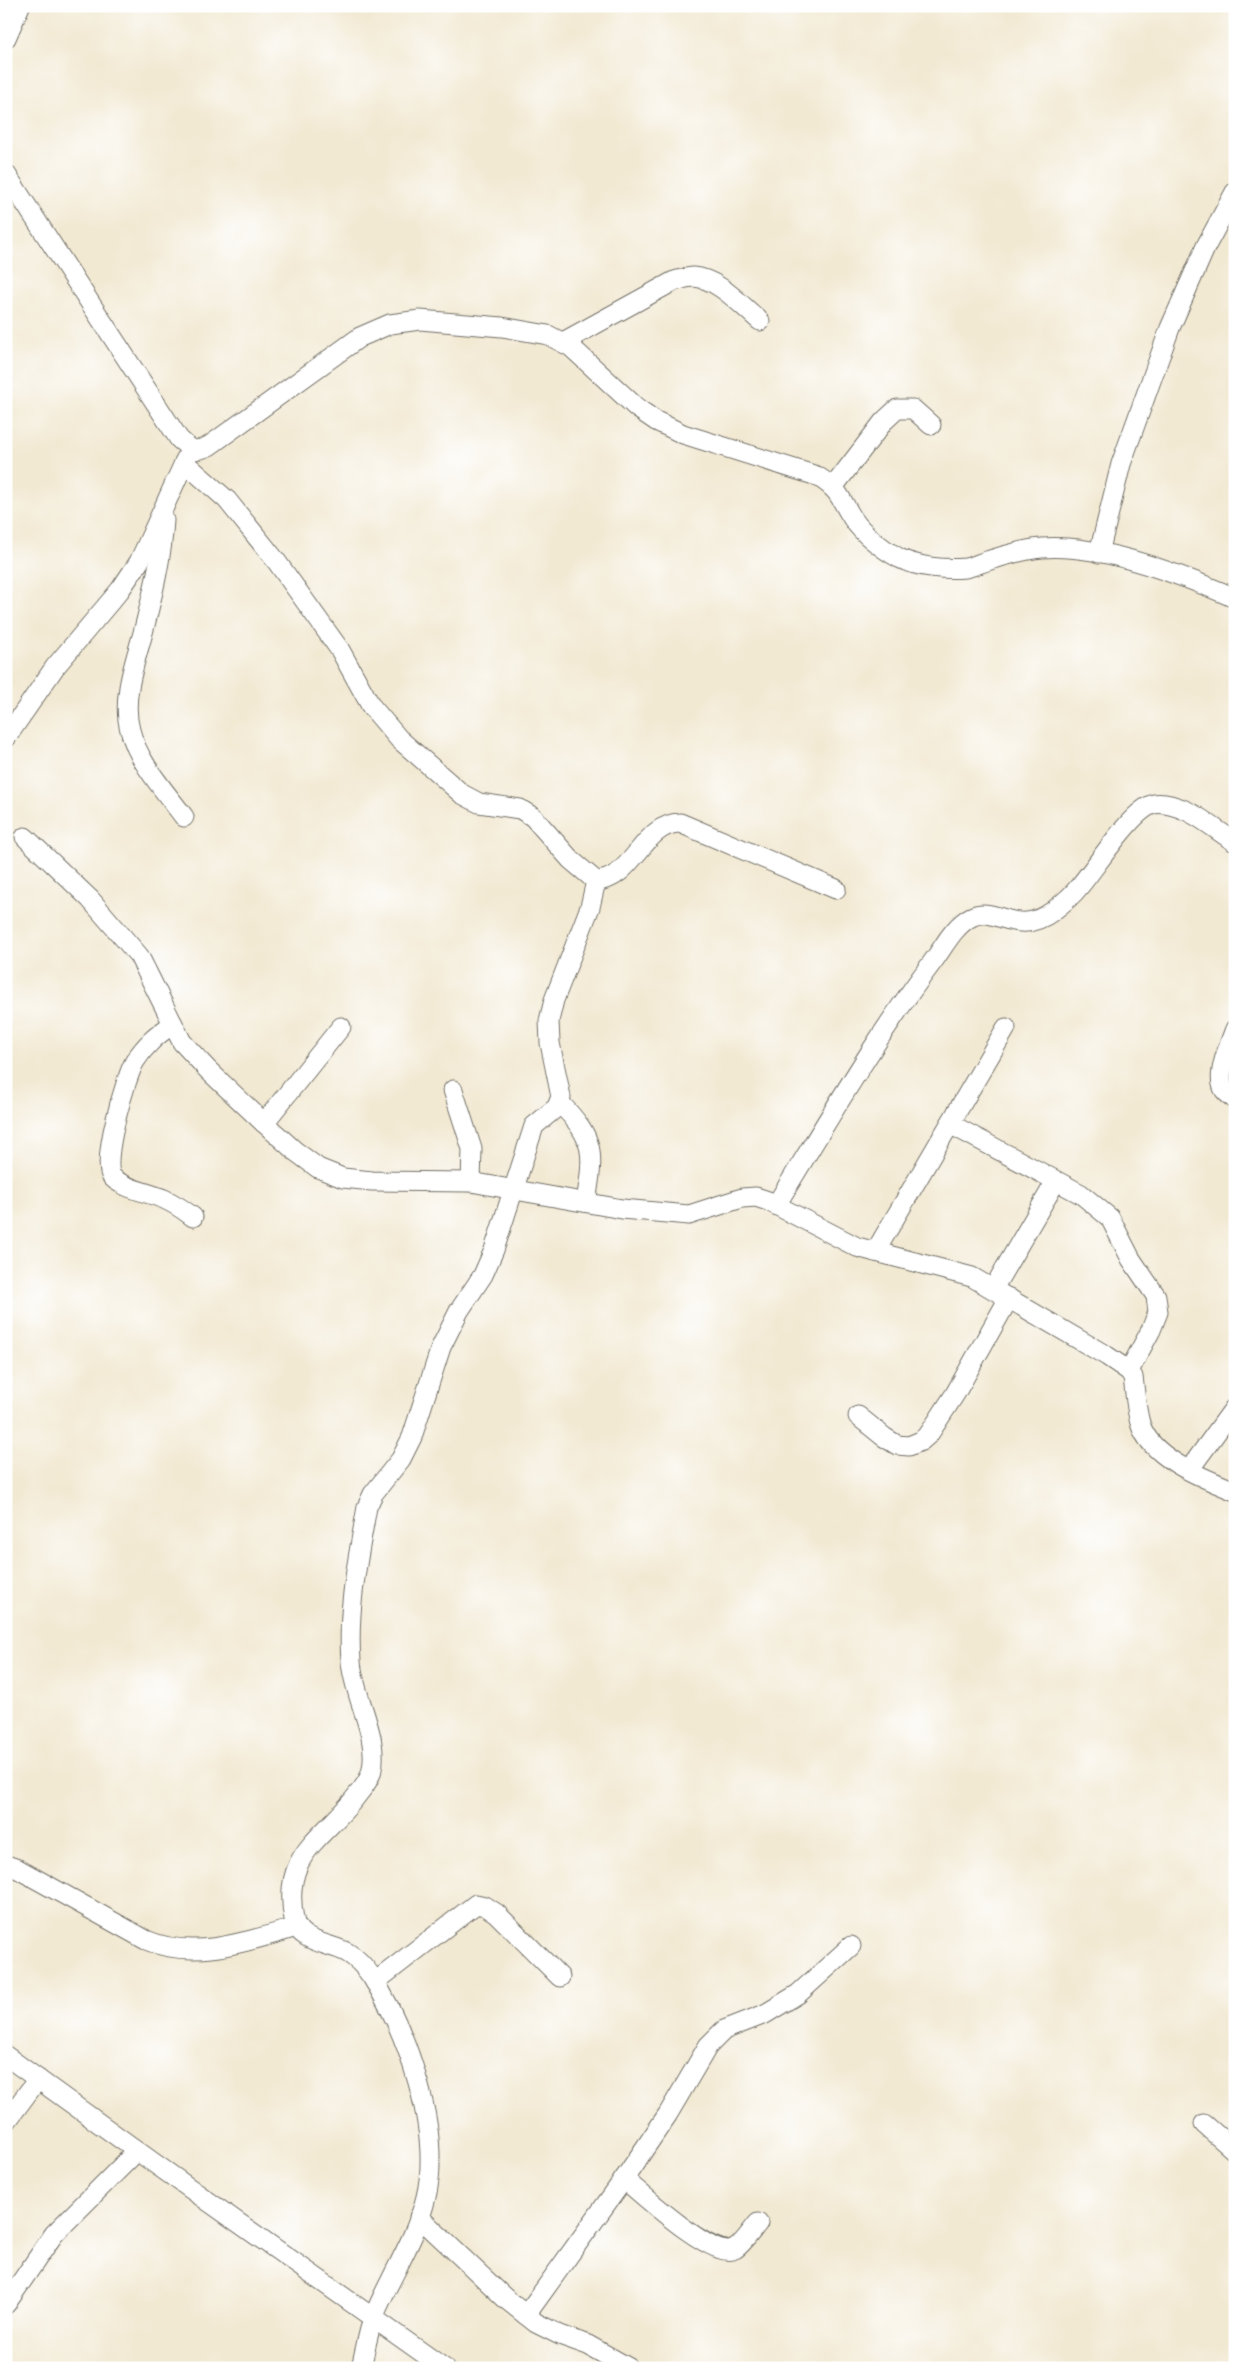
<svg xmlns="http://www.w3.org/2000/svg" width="1241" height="2374" viewBox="0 0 1241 2374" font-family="'Patrick Hand',sans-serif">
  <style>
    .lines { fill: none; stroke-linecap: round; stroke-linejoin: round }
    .minor-casing { stroke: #716e66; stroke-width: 21 }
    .minor { stroke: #fff; stroke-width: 19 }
  </style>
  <rect width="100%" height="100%" fill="#fff"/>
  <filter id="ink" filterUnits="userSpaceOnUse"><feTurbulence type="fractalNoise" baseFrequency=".02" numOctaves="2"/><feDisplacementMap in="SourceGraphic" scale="10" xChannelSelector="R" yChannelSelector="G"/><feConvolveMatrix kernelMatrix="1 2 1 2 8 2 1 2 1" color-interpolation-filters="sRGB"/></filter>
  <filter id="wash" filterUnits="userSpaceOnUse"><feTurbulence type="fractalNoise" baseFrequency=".0096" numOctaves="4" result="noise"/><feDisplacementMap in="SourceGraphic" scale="20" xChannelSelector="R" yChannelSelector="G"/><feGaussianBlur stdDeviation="1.12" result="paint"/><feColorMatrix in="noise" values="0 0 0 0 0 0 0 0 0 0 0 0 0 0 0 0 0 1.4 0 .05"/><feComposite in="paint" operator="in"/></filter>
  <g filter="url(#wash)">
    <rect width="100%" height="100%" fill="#f2e9d3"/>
  </g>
  <g filter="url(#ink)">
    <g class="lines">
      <g class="minor-casing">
        <g id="minor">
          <polyline points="6,38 20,6"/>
          <path d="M6 174 179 439C192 450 193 453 209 446L360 337 390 324 420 320 502 327 548 335 571 347 637 408 656 421 683 434 817 476C842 492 838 496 853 519 863 534 882 549 899 558 917 567 945 570 965 568 972 567 980 563 987 561 1004 556 1024 549 1042 548 1100 543 1182 575 1235 598"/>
          <path d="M563 342 674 281C680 280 687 277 693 277 718 278 742 306 760 321"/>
          <path d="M184 462 227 500 277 562 340 650 371 706 399 739 462 794 479 803 520 809 533 817 571 860 596 881C633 880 643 823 680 823L836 889"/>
          <polyline points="834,486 884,421 897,409 913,409 931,425"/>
          <path d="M164 520C162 557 153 593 144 629 136 660 121 697 130 730 138 762 164 790 184 817"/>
          <polyline points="1099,553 1121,464 1170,328 1206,246 1235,192"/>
          <polyline points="6,738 55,667 120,590 139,562 189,452"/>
          <path d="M25 837 90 899 139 956 182 1042 208 1070 264 1123 295 1151 318 1168 343 1178 372 1181 471 1182 622 1209 689 1215 742 1198 756 1197 768 1201 857 1247 972 1277 1107 1356 1129 1371 1133 1377C1135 1392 1136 1409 1140 1423 1150 1458 1203 1478 1235 1491"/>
          <path d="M173 1024C157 1035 146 1044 135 1061 126 1076 100 1165 112 1177 124 1189 148 1192 164 1199 175 1204 184 1210 193 1217"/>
          <path d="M1235 1029C1230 1042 1218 1071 1222 1084 1223 1091 1229 1095 1235 1099"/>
          <polyline points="453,1090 472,1149 471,1182"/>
          <path d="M559 1102C596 1140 594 1152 586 1202"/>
          <polyline points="264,1123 341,1027"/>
          <polyline points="950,1124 1081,1194 1110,1218 1131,1259 1156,1296 1158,1312 1151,1330 1129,1371"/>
          <path d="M776 1205C827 1122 876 1037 934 960 944 946 955 925 971 917 996 904 1015 939 1053 911 1062 904 1072 896 1078 888 1095 869 1132 809 1154 804 1164 802 1178 807 1187 811 1204 819 1219 832 1235 842"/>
          <polyline points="875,1252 1006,1028"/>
          <polyline points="993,1289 1056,1181"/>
          <polyline points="858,1416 884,1437 897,1445 909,1446 921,1441 929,1434 955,1394 1009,1298"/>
          <polyline points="1189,1470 1235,1407"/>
          <path d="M6 1865 18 1869 146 1940C194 1961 249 1941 297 1927"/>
          <polyline points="375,1982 476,1904 485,1906 496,1913 560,1977"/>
          <polyline points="6,2056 154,2163 444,2368"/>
          <polyline points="6,2122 38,2079"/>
          <polyline points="1204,2124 1235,2151"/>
          <path d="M624 2179C642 2194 714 2261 735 2249 743 2244 752 2230 758 2223"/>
          <polyline points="419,2217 507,2300 536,2323 560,2335 588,2345 629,2368"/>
          <polyline points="6,2304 54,2234 137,2151"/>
          <polyline points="526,2315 624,2179 668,2114 708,2046 724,2030 765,2014 798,1994 851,1946"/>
          <path d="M361 2368C365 2351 368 2332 374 2316 390 2277 416 2239 426 2197 442 2131 407 2032 372 1977 365 1967 358 1959 348 1953 331 1943 298 1943 294 1919 281 1852 324 1840 358 1794 364 1787 371 1777 372 1769 379 1735 353 1695 351 1661 347 1609 358 1558 367 1507L373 1494 401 1459 412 1437 441 1347 459 1311 483 1275 494 1250 534 1126 557 1107 561 1097 550 1043 549 1021 554 1000 590 907 596 881"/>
        </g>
      </g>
      <use href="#minor" class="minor"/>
    </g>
  </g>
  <rect width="1241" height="2374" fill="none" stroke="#fff" stroke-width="25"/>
</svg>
